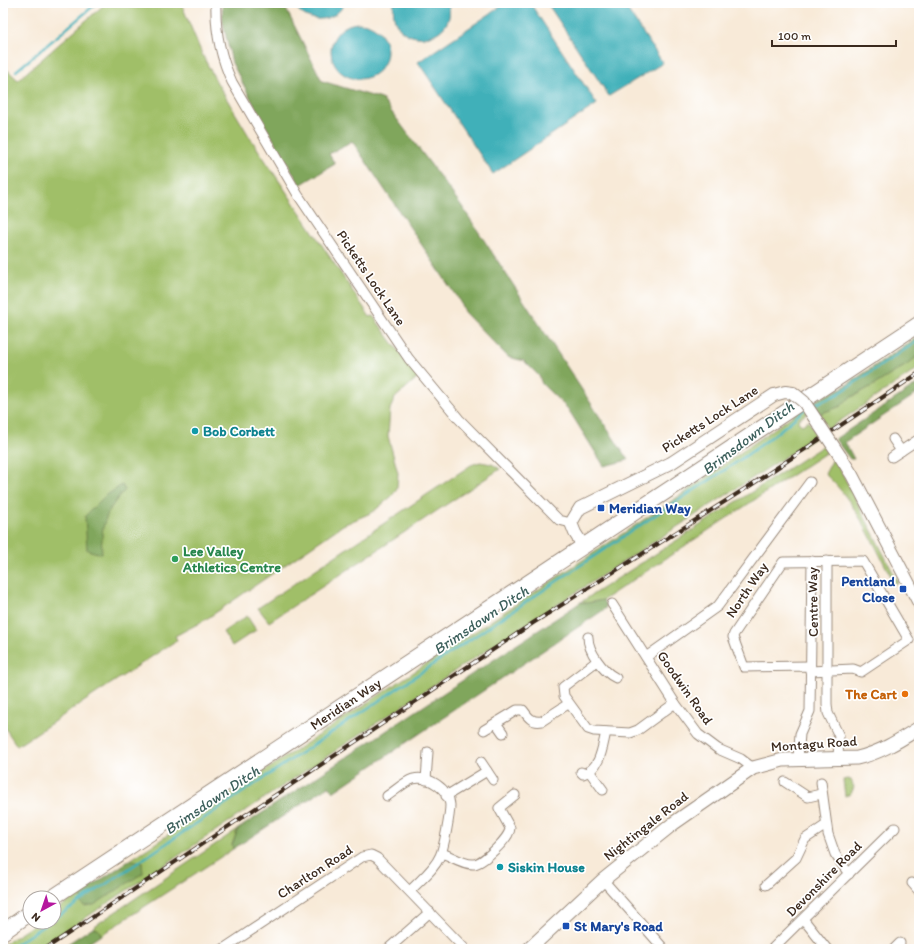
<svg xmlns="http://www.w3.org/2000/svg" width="922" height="952" viewBox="0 0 922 952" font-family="Itim,sans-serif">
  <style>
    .green { fill: #a0bf67; stroke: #6e7442 }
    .forest { fill: #80a65c; stroke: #5e683d }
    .water { fill: #3fb0b9; stroke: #3d6d6c }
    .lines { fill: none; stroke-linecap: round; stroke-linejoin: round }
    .stream { stroke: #3fb0b9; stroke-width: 2.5 }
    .minor-casing { stroke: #9a8a7b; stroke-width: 11 }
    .tertiary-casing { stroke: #9a8a7b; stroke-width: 14 }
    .secondary-casing { stroke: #9a8a7b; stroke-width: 15 }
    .primary-casing { stroke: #9a8a7b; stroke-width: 17 }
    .minor { stroke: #fff; stroke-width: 9 }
    .tertiary { stroke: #fff; stroke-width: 12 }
    .secondary { stroke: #fff; stroke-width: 13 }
    .primary { stroke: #fff; stroke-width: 15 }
    .rail-casing { stroke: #3b2a1e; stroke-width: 4 }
    .rail { stroke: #fff; stroke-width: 2.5; stroke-dasharray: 8; stroke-linecap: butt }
    .tertiary-bridge-casing { stroke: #9a8a7b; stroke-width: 14; stroke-linecap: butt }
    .tertiary-bridge { stroke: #fff; stroke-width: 12 }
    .culture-dot { fill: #0f9aa8; stroke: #fff; stroke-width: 1.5 }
    .transit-dot { fill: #1a4fb4; stroke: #fff; stroke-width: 1.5 }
    .leisure-dot { fill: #2e9e5b; stroke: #fff; stroke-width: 1.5 }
    .food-dot { fill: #e8710a; stroke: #fff; stroke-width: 1.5 }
    .labels { text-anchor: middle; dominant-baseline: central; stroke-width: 3.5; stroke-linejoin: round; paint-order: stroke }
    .street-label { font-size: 14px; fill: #3b2a1e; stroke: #fff }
    .culture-label { font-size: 14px; font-weight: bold; fill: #0d838f; stroke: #fff; text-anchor: start }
    .transit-label { font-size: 14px; font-weight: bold; fill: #164399; stroke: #fff; text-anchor: start }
    .leisure-label { font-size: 14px; font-weight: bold; fill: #27864d; stroke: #fff; text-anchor: start }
    .food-label { font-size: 14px; font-weight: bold; fill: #c56008; stroke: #fff; text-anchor: end }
    .water-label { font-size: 15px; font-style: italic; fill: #3d605c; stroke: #fff }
  </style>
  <rect width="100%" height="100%" fill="#fff"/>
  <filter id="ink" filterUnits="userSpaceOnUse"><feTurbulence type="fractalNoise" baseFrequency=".025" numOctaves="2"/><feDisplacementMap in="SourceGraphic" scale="8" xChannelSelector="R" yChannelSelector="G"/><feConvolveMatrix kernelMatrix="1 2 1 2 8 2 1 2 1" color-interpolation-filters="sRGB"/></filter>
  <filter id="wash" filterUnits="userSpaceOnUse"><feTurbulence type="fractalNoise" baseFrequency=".012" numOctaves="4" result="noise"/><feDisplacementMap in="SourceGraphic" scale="16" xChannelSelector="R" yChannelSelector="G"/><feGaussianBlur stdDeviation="0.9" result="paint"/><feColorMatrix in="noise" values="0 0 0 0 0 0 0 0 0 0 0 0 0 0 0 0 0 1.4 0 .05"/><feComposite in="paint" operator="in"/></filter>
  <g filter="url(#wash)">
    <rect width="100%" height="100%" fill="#f8ead8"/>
    <g class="green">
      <polygon points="106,3 181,3 202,54 216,81 249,136 370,317 373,316 418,377 395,398 390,409 388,436 398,473 397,488 392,496 373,512 343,525 205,620 175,636 177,640 17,746 3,725 3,66 18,80"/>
      <polygon points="919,355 919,368 828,429 819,414 841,406 848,399 874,385 908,364"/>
      <polygon points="810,403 815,408 799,419 798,422 802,425 808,421 819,435 453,672 39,949 3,949 3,945 38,922 54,922 54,911 81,893 81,903 142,862 130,860 684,493"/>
      <polygon points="826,444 830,450 603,600 587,603 581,602"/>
      <path d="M834 457 898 582 895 584C875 548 857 502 825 474Z"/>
      <polygon points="480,462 492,464 500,469 269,622 258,608 471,465"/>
      <polygon points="247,616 256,630 232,646 223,632"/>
      <polygon points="848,779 851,780 854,787 851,794 845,796 843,780"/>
      <polygon points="238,829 232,845 233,849 101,935 99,930 93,927"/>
    </g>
    <g class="forest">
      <polygon points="222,3 283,3 322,81 382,99 461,205 628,460 604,466 568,409 542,384 539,376 524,361 508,357 464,312 460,302 352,141 329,154 335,164 300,185 262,120 232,63 223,23"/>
      <polygon points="919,336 919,355 908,364 874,385 848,399 841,406 819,414 810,403 845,386"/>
      <polygon points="919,383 919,392 845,442 854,459 850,459 835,439"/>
      <path d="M122 485 125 490C106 510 100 526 102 554L87 550 85 516 105 496Z"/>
      <polygon points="603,600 606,606 605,609 333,792 329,786 233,849 232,845 238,829 581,602 587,603"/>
      <polygon points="130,860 142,862 143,873 94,905 84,906 81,903 81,893"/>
      <polygon points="93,927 99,930 101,935 80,949 60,949"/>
    </g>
    <g class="water">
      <path d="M294 3H345C335 24 303 25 294 3Z"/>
      <path d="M394 3H448C461 44 386 53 394 3Z"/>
      <polygon points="506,3 530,3 597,104 493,174 418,62"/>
      <polygon points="547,3 623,3 663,63 609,96"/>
      <circle cx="359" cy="51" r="28"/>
    </g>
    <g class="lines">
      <g class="stream">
        <polyline points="16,71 97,3"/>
        <polyline points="811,406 838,394 919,340"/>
        <path d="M54 919 657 514C708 481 760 450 805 409"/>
        <polyline points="9,949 49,922"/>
      </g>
    </g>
  </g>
  <g filter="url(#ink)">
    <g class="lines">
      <g class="minor-casing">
        <g id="minor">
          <path d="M216 3C215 31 220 56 232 82L298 195 409 359 459 419 559 520 571 523"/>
          <polyline points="893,439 901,451"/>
          <polyline points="892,457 919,439"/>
          <polyline points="827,561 827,704 828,713 839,736 838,759"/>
          <polyline points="612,604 675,703 698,734 718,749 741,759 753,768"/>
          <path d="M588 637C588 651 603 672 616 678"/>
          <polyline points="646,657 718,606 810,482"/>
          <polyline points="597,661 563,687 564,696 588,729 594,731 630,733 638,730 675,703"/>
          <polyline points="810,666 744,667 733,637 734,634 783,562 863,561 909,640 861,672 853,669 810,671"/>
          <polyline points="496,723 503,733"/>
          <path d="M484 730 517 710H523C528 717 532 723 542 721L568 704"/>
          <polyline points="798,759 800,734 810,711 812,561"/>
          <polyline points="481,762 493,780"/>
          <polyline points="589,771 603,790"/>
          <path d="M581 772 583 774C601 768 602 748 606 732"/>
          <polyline points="426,780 428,752"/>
          <polyline points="785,782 808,797 821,794"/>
          <polyline points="821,782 828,834 835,854 849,874"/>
          <path d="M387 796C395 791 404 782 413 779 428 775 449 789 450 805 450 814 444 848 440 856 434 870 420 880 410 891"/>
          <polyline points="446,796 487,771"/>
          <path d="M442 853C451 856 464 865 474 864 483 863 510 838 510 828L499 808 515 795"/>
          <polyline points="603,880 664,949"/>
          <polyline points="912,883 919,891"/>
          <polyline points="766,885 796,858 805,839 826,825"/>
          <polyline points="804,920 827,949"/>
          <polyline points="223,949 362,857 371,855 377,858 465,949"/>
          <polyline points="388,949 430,912"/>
          <polyline points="772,949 895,828"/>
          <polyline points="894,949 900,943"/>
        </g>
      </g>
      <g class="tertiary-casing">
        <g id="tertiary">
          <polyline points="840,456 852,475 919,603"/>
          <polyline points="584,547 575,533 571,523 580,508 671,463 774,395 785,392 793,393"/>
        </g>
      </g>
      <g class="secondary-casing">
        <path id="secondary" d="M529 949 603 880 674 823 753 768 783 760 857 758C880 753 900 740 919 728"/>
      </g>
      <g class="primary-casing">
        <g id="primary">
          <path id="s1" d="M52 898 919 324"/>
          <polyline points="3,932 30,913"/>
        </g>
      </g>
      <use href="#minor" class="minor"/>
      <use href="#tertiary" class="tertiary"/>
      <use href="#secondary" class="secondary"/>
      <use href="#primary" class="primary"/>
      <g class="rail-casing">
        <polyline id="rail" points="45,949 533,623 751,485 919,373"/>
      </g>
      <use href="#rail" class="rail"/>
      <g class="tertiary-bridge-casing">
        <polyline id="tertiary-bridge" points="793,393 804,402 840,456"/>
      </g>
      <use href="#tertiary-bridge" class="tertiary-bridge"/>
    </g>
  </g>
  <g class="culture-dot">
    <circle cx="195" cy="431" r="4"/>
    <circle cx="500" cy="867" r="4"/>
  </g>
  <g class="transit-dot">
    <rect x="597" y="504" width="8" height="8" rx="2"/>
    <rect x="899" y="585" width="8" height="8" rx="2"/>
    <rect x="562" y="922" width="8" height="8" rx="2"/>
  </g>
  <circle class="leisure-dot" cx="175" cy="559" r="4"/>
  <circle class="food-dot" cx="905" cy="694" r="4"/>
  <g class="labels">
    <g class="street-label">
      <text transform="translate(371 278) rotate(56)">Picketts Lock Lane</text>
      <text transform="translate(710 419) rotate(-33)">Picketts Lock Lane</text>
      <text transform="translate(747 590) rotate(-56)">North Way</text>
      <text transform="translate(813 602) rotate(-91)">Centre Way</text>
      <text transform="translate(685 688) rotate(55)">Goodwin Road</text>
      <text stroke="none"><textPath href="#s1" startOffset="352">Meridian Way</textPath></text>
      <text transform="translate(814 744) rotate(-4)">Montagu Road</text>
      <text transform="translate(646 826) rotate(-38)">Nightingale Road</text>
      <text transform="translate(315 872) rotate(-33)">Charlton Road</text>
      <text transform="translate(824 879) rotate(-45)">Devonshire Road</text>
    </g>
    <g class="culture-label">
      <text x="203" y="431">Bob Corbett</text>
      <text x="508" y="867">Siskin House</text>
    </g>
    <g class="transit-label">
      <text x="609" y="508">Meridian Way</text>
      <text x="895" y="581" text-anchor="end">Pentland<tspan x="895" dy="16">Close</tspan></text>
      <text x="574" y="926">St Mary's Road</text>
    </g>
    <g class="leisure-label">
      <text x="183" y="551">Lee Valley<tspan x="183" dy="16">Athletics Centre</tspan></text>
    </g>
    <g class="food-label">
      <text x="897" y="694">The Cart</text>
    </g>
    <g class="water-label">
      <text transform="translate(748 438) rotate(-37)">Brimsdown Ditch</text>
      <text transform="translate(481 620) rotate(-34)">Brimsdown Ditch</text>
      <text transform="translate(212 800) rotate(-34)">Brimsdown Ditch</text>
    </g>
  </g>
  <rect width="922" height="952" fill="none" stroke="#fff" stroke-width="16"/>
  <g transform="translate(42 910) rotate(220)"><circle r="19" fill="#ffffff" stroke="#b1aaa5"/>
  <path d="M0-3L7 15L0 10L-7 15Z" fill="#b5179e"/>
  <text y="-6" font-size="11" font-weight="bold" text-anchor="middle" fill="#3b2a1e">N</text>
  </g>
  <path d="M772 40v6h124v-6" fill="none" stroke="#3b2a1e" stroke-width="2"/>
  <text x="778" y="40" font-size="12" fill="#3b2a1e" stroke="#ffffff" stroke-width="3" paint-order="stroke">100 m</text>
</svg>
